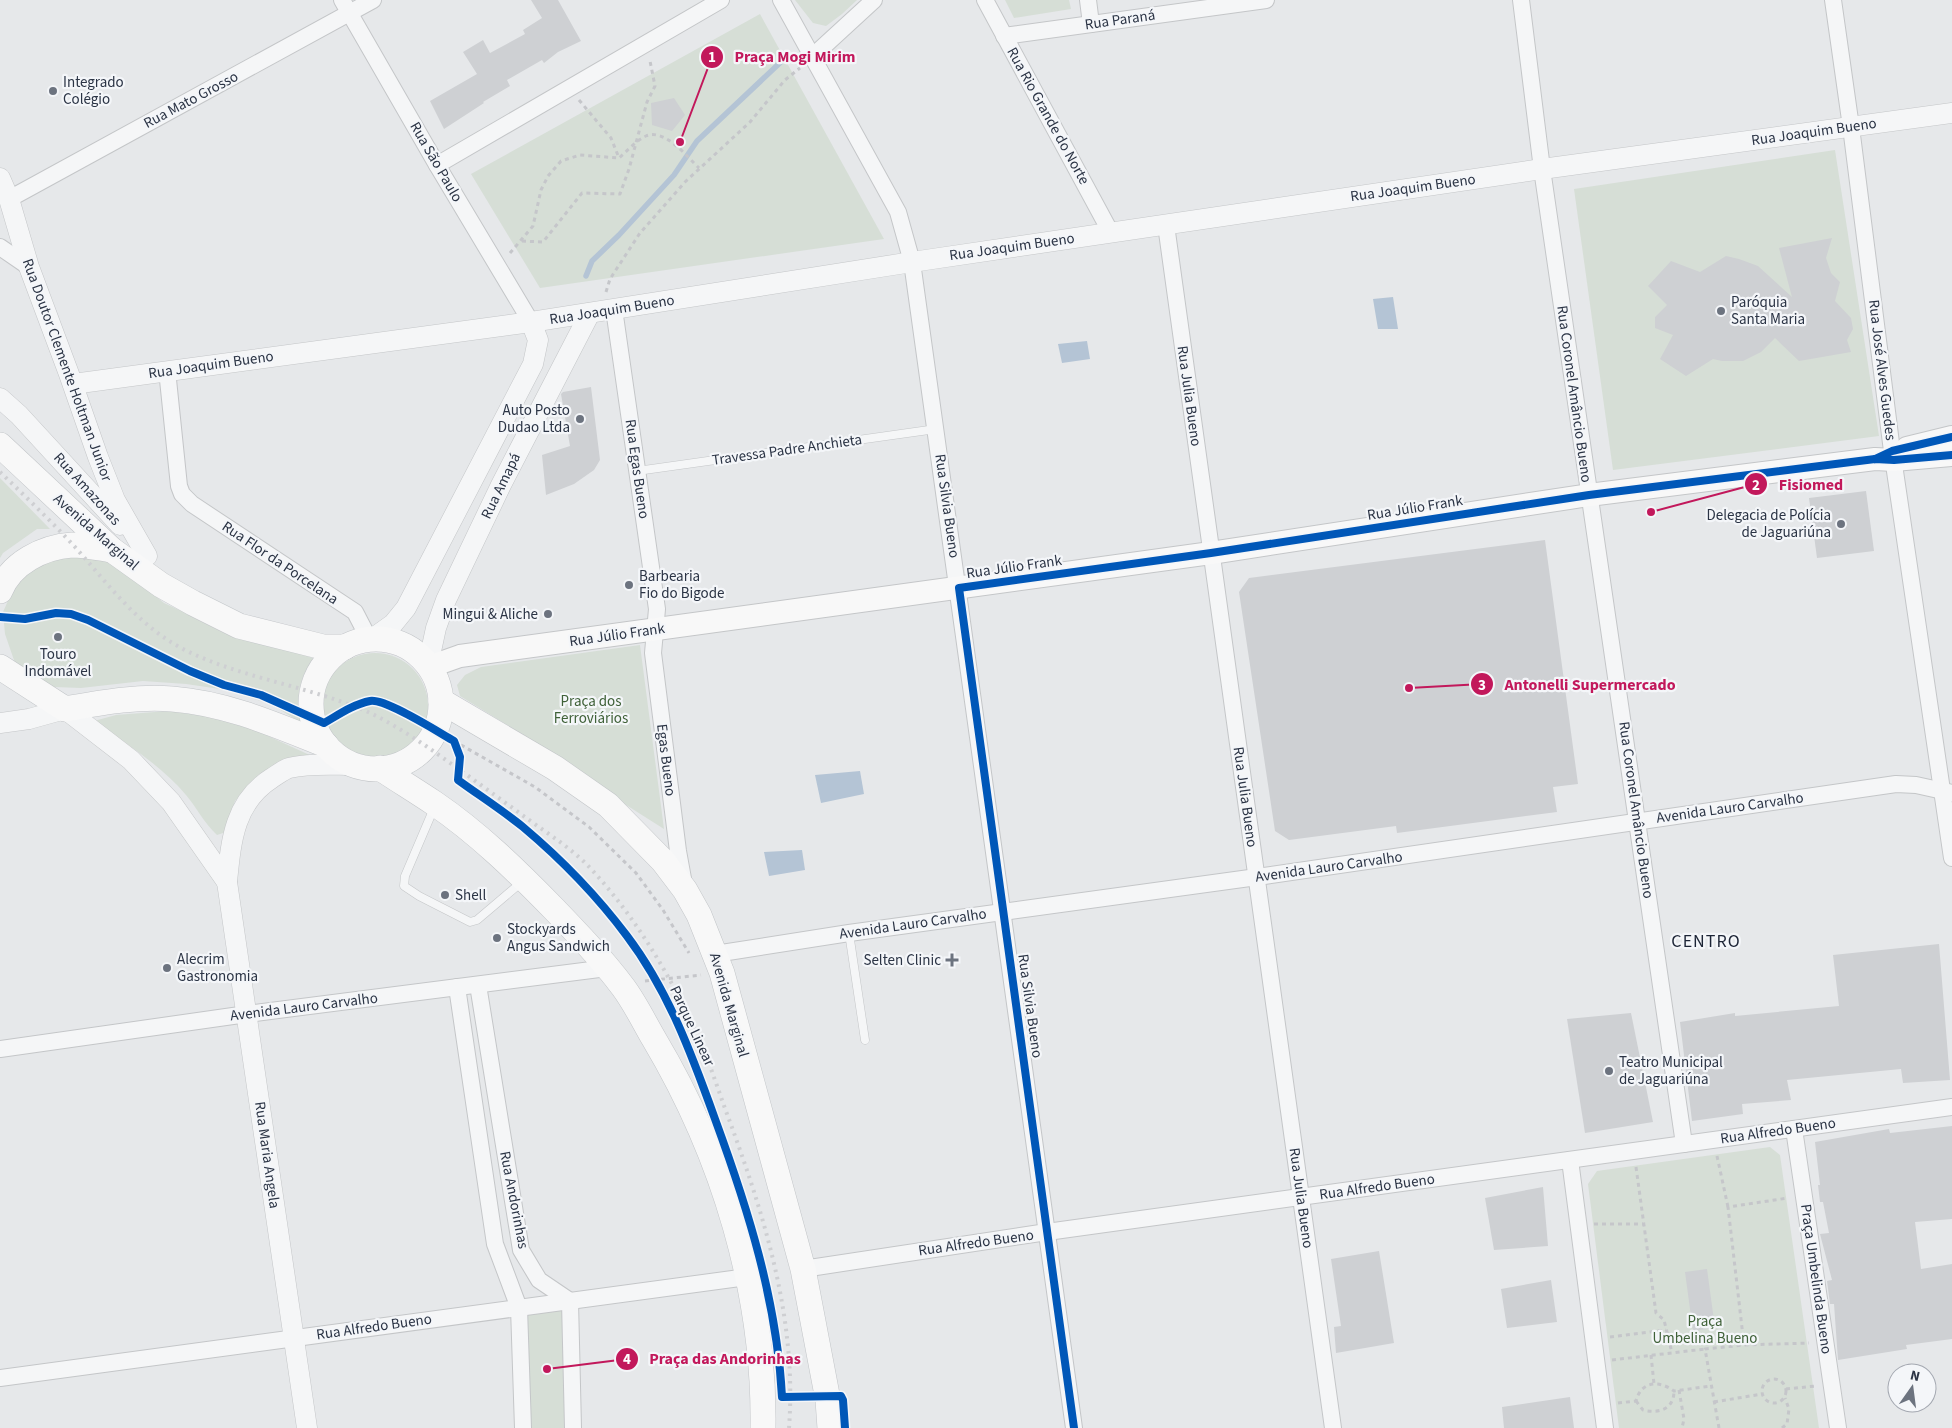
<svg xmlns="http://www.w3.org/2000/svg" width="1952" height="1428" viewBox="0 0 1952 1428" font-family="'Source Sans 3',sans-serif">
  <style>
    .green { fill: #d6ded6 }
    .water { fill: #b4c4d5 }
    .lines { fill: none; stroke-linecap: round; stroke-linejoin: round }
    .stream { stroke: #b4c4d5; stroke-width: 5.5 }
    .building { fill: #ced0d3 }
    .service-casing { stroke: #c4c6c8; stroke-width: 9 }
    .minor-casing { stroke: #c4c6c8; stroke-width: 18 }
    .tertiary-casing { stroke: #c4c6c8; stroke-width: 21 }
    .secondary-casing { stroke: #c4c6c8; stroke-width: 24 }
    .primary-casing { stroke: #c2c5c8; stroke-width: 26 }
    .path { stroke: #c5c6ca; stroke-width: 3; stroke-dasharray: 4 4; stroke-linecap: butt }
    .service { stroke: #f5f6f7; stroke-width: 8 }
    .minor { stroke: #f5f6f7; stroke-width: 16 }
    .tertiary { stroke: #f5f6f7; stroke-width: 20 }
    .secondary { stroke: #f8f8f8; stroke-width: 22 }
    .primary { stroke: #f8f8f8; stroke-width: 25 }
    .rail { stroke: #cecfd2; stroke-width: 4; stroke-dasharray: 2.5 5; stroke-linecap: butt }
    .cycleway-casing { stroke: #f4f6f9; stroke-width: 11 }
    .cycleway { stroke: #0057b8; stroke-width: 8 }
    .poi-dot { fill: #6c737f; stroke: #f4f6f9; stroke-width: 2 }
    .labels { text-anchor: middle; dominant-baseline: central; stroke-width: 4.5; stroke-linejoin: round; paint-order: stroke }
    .street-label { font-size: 15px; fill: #2b3445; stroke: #f4f6f9 }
    .poi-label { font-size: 15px; fill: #2b3445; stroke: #f4f6f9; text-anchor: start }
    .park-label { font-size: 15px; fill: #3f6138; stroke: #f4f6f9 }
    .quarter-label { font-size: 18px; letter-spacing: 1px; fill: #1d2536; stroke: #f4f6f9 }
    .leader { fill: none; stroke: #c2185b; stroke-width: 2 }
    .callout-dot { fill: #c2185b; stroke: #f4f6f9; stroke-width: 2 }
    .mark-label { font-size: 15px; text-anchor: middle; font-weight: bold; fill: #fff }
    .callout-label { font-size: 16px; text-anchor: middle; font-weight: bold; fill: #c2185b; stroke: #f4f6f9; stroke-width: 4.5; stroke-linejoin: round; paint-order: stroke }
  </style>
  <rect width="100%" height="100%" fill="#e6e8ea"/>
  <g class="green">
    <polygon points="795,0 857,0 842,14 826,26 813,23"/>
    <polygon points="1005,0 1069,0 1071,9 1014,18"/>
    <polygon points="760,14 884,239 540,288 471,174"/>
    <polygon points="1835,150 1879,436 1613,470 1574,189"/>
    <polygon points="0,478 50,529 37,529 3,553 0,558"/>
    <path d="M90 553 126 572 164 603 216 627 313 658C298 682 295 697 303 724L271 704 220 689 186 684 143 681 81 688 54 687 33 677 15 663 5 634 3 612 15 585 33 565Z"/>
    <polygon points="640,645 664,829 612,796 559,757 460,696 457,685 465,675 481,667"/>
    <circle cx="375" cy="706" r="53"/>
    <path d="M168 711 211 717 255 730 314 757 284 762 258 775 235 801 226 832 217 835C204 823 197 808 186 795 161 765 126 744 94 721L116 715Z"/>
    <polygon points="1770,1147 1780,1155 1819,1428 1619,1428 1588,1184 1597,1171"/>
    <polygon points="565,1307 569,1428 529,1428 524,1311"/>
  </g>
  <g class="water">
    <polygon points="1393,297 1398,329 1378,329 1373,299"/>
    <polygon points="1087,341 1090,359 1062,363 1058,344"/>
    <polygon points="860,771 864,794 821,803 815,775"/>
    <polygon points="802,850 805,870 769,876 764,852"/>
  </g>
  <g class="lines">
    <polyline class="stream" points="586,276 592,261 619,235 674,175 697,141 784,59"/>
  </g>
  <g class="building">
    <polygon points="531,0 558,0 581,41 558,52 544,63 542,60 507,80 510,86 483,102 484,103 444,129 430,101 477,74 463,52 483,40 490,53 525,34 523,30 542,18"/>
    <polygon points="674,98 685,115 672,131 652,125 651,103"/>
    <polygon points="1832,238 1826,258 1831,273 1840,282 1835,301 1851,318 1853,329 1847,340 1851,352 1799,361 1775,338 1761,352 1743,361 1722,361 1713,359 1686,376 1660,359 1673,335 1655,328 1655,317 1667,305 1648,286 1671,261 1700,272 1726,256 1739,259 1758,266 1792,297 1779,248"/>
    <polygon points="591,387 600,460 594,470 574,484 546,495 542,455 570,446 561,394 563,392"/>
    <polygon points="1866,491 1874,551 1817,558 1809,498"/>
    <polygon points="1545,540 1578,784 1553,787 1557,812 1397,833 1396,826 1289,840 1275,831 1239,592 1249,578"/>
    <polygon points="1939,944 1950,1080 1903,1083 1901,1069 1787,1080 1791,1100 1742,1104 1743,1114 1692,1121 1680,1022 1735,1013 1735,1016 1839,1006 1833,955"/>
    <polygon points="1631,1013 1653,1122 1585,1133 1567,1019"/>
    <polygon points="1952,1126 1952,1219 1915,1222 1921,1269 1952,1264 1952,1339 1906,1345 1907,1349 1838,1360 1834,1304 1830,1304 1827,1281 1832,1280 1820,1234 1829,1233 1823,1202 1820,1202 1818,1185 1820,1185 1815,1142 1889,1129 1890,1133"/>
    <polygon points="1543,1187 1548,1246 1494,1250 1485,1198"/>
    <polygon points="1379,1251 1394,1343 1336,1353 1334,1327 1341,1326 1331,1259"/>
    <polygon points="1707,1269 1715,1328 1693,1331 1685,1272"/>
    <polygon points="1551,1280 1557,1322 1507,1328 1501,1289"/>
    <polygon points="1570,1397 1574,1428 1504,1428 1502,1407"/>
  </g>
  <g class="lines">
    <g class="service-casing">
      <g id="service">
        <polyline points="637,471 936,429"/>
        <polyline points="434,808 405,876 404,886 419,896 470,922 477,920 523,881"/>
        <polyline points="849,933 865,1040"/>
      </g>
    </g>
    <g class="minor-casing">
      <g id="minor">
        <polyline points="342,0 437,165 531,322"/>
        <polyline points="781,0 898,212 912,262 1074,1428"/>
        <polyline points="985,0 1111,233"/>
        <polyline points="1088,0 1091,24"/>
        <polyline points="1521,0 1542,169 1684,1144"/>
        <polyline points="1833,0 1851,127 1892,451 1952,858"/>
        <polyline points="1004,36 1266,0"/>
        <polyline points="812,57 874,0"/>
        <polyline points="437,165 721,0"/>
        <polyline points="9,199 373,0"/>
        <polyline points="1166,225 1333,1428"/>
        <polyline points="0,247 29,267"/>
        <polyline points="614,309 657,609 653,653 678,851 684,884"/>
        <polyline points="167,370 179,486 182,494 192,504 355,612 369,639"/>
        <polyline points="715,954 849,933 1257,877 1896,784 1916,785 1952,793"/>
        <polyline points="478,985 521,1250 539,1280 570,1301 573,1428"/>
        <polyline points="457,987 495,1244 519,1308 523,1428"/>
        <polyline points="0,1049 247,1014 607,968"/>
        <polyline points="1794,1129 1838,1428"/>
        <polyline points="1570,1160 1605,1428"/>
        <polyline points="803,1269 1047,1232 1952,1107"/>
        <polyline points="0,1378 747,1277"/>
      </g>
    </g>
    <g class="tertiary-casing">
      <g id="tertiary">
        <polyline points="0,178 9,199 29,267 69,374 98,457 115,500 147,556"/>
        <polyline points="73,384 531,322 912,262 1542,169 1952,113"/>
        <polyline points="0,398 19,415 120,525"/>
        <polyline points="372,639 393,624 406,608 533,364 538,340 531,322"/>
        <polyline points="428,665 436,628 446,600 501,485 590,313"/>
        <polyline points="0,723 29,719 65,709 131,760 171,802 227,882"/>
        <path d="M307 1428 227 882C231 841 234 802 272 778 277 775 283 770 289 768 310 763 332 765 354 765"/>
      </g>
    </g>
    <g class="secondary-casing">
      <g id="secondary">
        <polyline points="1907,448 1952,437"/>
        <polyline points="429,667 460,656 1211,553 1589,495 1875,459 1894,460 1952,455"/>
      </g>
    </g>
    <g class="primary-casing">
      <g id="primary">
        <polyline points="0,445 112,550 161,585 193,603 239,626 323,647 345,647"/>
        <path d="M0 591C11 563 43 547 72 545 85 545 99 548 112 550"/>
        <circle cx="376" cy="704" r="65"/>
        <path d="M0 667 65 709C100 703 136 696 172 699 226 703 276 725 326 745"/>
        <polyline points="441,701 555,768 608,805 663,861 685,890 699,915 722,973 803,1269 828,1400 830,1428"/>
        <path d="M380 768C398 780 416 791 434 803 478 833 517 871 554 909 578 934 602 959 623 987 635 1003 644 1022 654 1039 723 1155 765 1292 763 1428"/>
      </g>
    </g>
    <g class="path">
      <polyline points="579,100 611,138 619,158"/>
      <polyline points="522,241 543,242 582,193 620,194 629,169 647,102 655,86 650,61"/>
      <path d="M510 253 533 226 541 190 548 176 561 161 580 155 619 158C627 151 637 140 646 136 665 128 687 157 699 168"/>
      <polyline points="606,292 610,279 640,233 685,182 750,122 785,80 800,68"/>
      <polyline points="454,741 535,787 589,827 636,873 663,910 689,953"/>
      <polyline points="645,981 701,975"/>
      <polyline points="1717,1156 1728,1207"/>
      <polyline points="1636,1167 1656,1313 1664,1320 1672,1353"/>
      <polyline points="1594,1224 1643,1224"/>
      <polyline points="1610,1337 1666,1330"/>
      <polyline points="1744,1345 1728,1207 1788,1198"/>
      <polyline points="1651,1355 1654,1384"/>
      <polyline points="1612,1360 1705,1349"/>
      <circle cx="1774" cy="1391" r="12"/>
      <polyline points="1786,1389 1816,1386"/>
      <polyline points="1679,1390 1684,1419 1682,1428"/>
      <path d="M1636 1401 1643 1410C1659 1414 1674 1409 1674 1391"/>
      <polyline points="1714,1402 1762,1394"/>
      <path d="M1618 1403 1636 1401C1641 1381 1659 1380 1674 1391L1711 1386"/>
      <polyline points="1719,1428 1705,1349 1744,1345 1809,1343"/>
      <polyline points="1782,1428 1787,1424 1789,1409 1785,1398"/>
    </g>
    <use href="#service" class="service"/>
    <use href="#minor" class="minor"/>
    <use href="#tertiary" class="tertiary"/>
    <use href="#secondary" class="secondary"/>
    <use href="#primary" class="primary"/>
    <path class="rail" d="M0 472C25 496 51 521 75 547 108 584 137 624 181 648 235 676 297 684 353 706 379 715 403 731 426 746 459 769 492 793 525 817 548 834 573 849 592 870 636 918 670 975 697 1034 710 1063 719 1093 730 1122 766 1221 797 1322 789 1428"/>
    <g class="cycleway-casing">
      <g id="cycleway">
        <polyline points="1875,459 1892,451 1952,437"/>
        <path d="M0 617 25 619 56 613 71 614 88 620 190 671 224 685 261 695 324 723C338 715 354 704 370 701 385 698 438 732 454 741L460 757 458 780C480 796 502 810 523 827 561 859 597 896 627 936 668 990 692 1055 715 1119 748 1209 777 1301 782 1397L841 1396 843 1400 845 1428"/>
        <polyline points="1074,1428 959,588 1211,553 1589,495 1875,459 1894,460 1952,455"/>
      </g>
    </g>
    <use href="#cycleway" class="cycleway"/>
  </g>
  <g class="poi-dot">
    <circle cx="53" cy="91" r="5"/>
    <circle cx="1721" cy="311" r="5"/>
    <circle cx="580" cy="419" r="5"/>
    <circle cx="1841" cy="524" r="5"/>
    <circle cx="629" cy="585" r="5"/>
    <circle cx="548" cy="614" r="5"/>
    <circle cx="58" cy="637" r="5"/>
    <circle cx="445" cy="895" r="5"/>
    <circle cx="497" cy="938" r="5"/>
    <path d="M949.5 952.5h5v5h5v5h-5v5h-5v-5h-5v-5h5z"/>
    <circle cx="167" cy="968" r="5"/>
    <circle cx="1609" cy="1071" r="5"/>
  </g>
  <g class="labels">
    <g class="street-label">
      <text transform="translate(1120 20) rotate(-8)">Rua Paraná</text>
      <text transform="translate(191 100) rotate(-28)">Rua Mato Grosso</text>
      <text transform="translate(1048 116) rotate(61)">Rua Rio Grande do Norte</text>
      <text transform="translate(1814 132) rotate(-8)">Rua Joaquim Bueno</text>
      <text transform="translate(436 162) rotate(60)">Rua São Paulo</text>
      <text transform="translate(1413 188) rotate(-8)">Rua Joaquim Bueno</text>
      <text transform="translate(1012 247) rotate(-8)">Rua Joaquim Bueno</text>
      <text transform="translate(612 310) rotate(-9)">Rua Joaquim Bueno</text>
      <text transform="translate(211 365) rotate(-8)">Rua Joaquim Bueno</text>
      <text transform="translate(67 370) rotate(70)">Rua Doutor Clemente Holtman Junior</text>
      <text transform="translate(1882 370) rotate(83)">Rua José Alves Guedes</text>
      <text transform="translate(1574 394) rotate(82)">Rua Coronel Amâncio Bueno</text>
      <text transform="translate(1189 396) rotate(82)">Rua Julia Bueno</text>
      <text transform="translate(787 450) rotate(-8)">Travessa Padre Anchieta</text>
      <text transform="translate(637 469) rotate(82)">Rua Egas Bueno</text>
      <text transform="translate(501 486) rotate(-64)">Rua Amapá</text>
      <text transform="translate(87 489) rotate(48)">Rua Amazonas</text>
      <text transform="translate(947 506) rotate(82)">Rua Silvia Bueno</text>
      <text transform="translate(1415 508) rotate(-9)">Rua Júlio Frank</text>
      <text transform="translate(96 532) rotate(41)">Avenida Marginal</text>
      <text transform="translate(280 563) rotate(34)">Rua Flor da Porcelana</text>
      <text transform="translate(1014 567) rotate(-8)">Rua Júlio Frank</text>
      <text transform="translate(617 635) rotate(-8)">Rua Júlio Frank</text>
      <text transform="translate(666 760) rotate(83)">Egas Bueno</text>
      <text transform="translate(1245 797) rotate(82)">Rua Julia Bueno</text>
      <text transform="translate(1730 808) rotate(-8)">Avenida Lauro Carvalho</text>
      <text transform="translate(1636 810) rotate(82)">Rua Coronel Amâncio Bueno</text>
      <text transform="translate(1329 867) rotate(-8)">Avenida Lauro Carvalho</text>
      <text transform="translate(913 924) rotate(-8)">Avenida Lauro Carvalho</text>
      <text transform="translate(729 1005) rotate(74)">Avenida Marginal</text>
      <text transform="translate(1030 1006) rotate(82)">Rua Silvia Bueno</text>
      <text transform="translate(304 1007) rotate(-7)">Avenida Lauro Carvalho</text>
      <text transform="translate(692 1026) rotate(65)">Parque Linear</text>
      <text transform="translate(1778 1131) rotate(-8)">Rua Alfredo Bueno</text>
      <text transform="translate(267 1155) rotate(82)">Rua Maria Angela</text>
      <text transform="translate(1377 1187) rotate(-8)">Rua Alfredo Bueno</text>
      <text transform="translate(1301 1198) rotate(82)">Rua Julia Bueno</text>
      <text transform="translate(514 1200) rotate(79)">Rua Andorinhas</text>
      <text transform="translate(976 1243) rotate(-8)">Rua Alfredo Bueno</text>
      <text transform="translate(1816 1279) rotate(82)">Praça Umbelinda Bueno</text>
      <text transform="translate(374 1327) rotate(-8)">Rua Alfredo Bueno</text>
    </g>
    <g class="poi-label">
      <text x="63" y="82">Integrado<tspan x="63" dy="17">Colégio</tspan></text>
      <text x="1731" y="302">Paróquia<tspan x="1731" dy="17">Santa Maria</tspan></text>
      <text x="570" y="410" text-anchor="end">Auto Posto<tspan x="570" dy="17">Dudao Ltda</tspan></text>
      <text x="1831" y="515" text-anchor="end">Delegacia de Polícia<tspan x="1831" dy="17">de Jaguariúna</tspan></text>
      <text x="639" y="576">Barbearia<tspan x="639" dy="17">Fio do Bigode</tspan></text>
      <text x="538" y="614" text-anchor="end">Mingui &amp; Aliche</text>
      <text x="58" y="654" text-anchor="middle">Touro<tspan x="58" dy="17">Indomável</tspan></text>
      <text x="455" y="895">Shell</text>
      <text x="507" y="929">Stockyards<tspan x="507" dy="17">Angus Sandwich</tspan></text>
      <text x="177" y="959">Alecrim<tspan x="177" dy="17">Gastronomia</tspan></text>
      <text x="941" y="960" text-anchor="end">Selten Clinic</text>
      <text x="1619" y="1062">Teatro Municipal<tspan x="1619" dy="17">de Jaguariúna</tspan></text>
    </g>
    <g class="park-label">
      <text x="591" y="701">Praça dos<tspan x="591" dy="17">Ferroviários</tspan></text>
      <text x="1705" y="1321">Praça<tspan x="1705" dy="17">Umbelina Bueno</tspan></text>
    </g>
    <g class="quarter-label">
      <text x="1706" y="941">CENTRO</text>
    </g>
  </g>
  <path class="leader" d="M680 142L712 57M1651 512L1756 484M1409 688L1482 684M547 1369L627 1359"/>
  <g class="callout-dot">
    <circle cx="680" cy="142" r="5"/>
    <circle cx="1651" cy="512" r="5"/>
    <circle cx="1409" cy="688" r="5"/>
    <circle cx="547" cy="1369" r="5"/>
    <circle cx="712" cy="57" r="12"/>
    <circle cx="1756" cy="484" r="12"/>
    <circle cx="1482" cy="684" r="12"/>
    <circle cx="627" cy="1359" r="12"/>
  </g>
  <g class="mark-label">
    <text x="712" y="62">1</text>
    <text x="1756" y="490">2</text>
    <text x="1482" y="690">3</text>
    <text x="627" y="1364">4</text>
  </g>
  <g class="callout-label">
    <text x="795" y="62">Praça Mogi Mirim</text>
    <text x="1811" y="490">Fisiomed</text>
    <text x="1590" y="690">Antonelli Supermercado</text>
    <text x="725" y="1364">Praça das Andorinhas</text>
  </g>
  <g transform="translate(1912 1388) rotate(14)"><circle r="24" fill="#f4f6f9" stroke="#a4a8b1"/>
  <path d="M0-4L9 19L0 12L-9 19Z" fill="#6c737f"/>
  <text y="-8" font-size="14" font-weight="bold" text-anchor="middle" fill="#2b3445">N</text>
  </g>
</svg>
